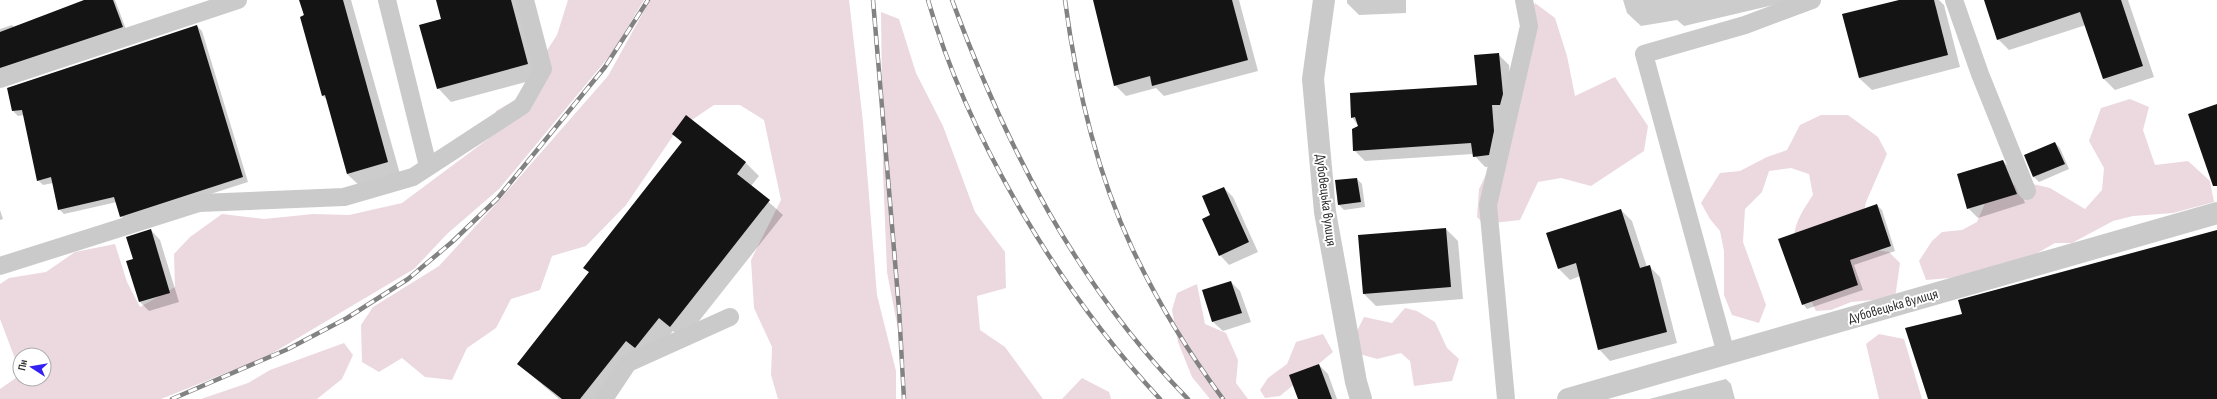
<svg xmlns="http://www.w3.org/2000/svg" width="2217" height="399" viewBox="0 0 2217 399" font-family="'Sofia Sans Condensed',sans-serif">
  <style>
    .green { fill: #ecd9e0 }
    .shadow { fill: #0003 }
    .building { fill: #141414 }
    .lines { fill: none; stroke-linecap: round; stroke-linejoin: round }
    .service { stroke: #cacaca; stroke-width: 18 }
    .minor { stroke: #cacaca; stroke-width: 22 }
    .rail-casing { stroke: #828282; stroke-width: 4.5 }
    .rail { stroke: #fff; stroke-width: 3; stroke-dasharray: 9; stroke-linecap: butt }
    .labels { text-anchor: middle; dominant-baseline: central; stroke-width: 4; stroke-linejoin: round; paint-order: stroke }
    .street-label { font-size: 14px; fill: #2d2d2d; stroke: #fff }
  </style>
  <rect width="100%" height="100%" fill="#fff"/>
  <g class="green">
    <polygon points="568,0 644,0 612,53 499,189 447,234 414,269 266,357 161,399 0,399 0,389 20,375 20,379 44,379 44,355 20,355 20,372 0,319 0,284 9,278 46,272 75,252 115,244 127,282 140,307 175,287 174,254 190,237 222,214 264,219 313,214 349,215 402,203 488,139 496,111 515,100 557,35"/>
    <polygon points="650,0 849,0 863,122 877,295 896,371 896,399 778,399 771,375 772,347 754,308 751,260 781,200 764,120 740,105 714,105 677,130 626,205 586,246 552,256 540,290 511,299 496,328 467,348 452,380 425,377 402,358 379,372 362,362 361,325 373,307 439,266 496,204 608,76"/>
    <polygon points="1535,3 1555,18 1567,56 1575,96 1615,77 1648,126 1644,151 1591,186 1561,178 1538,182 1520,220 1484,224 1477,217 1479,189 1505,136 1522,32"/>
    <polygon points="881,12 899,19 916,73 943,126 975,212 1005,252 1006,288 977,296 980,330 1005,347 1043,399 906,399 905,366 887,272 883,172"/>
    <polygon points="2130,99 2149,107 2143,130 2155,165 2188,161 2210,181 2214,202 2173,213 2133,216 2113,221 2072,243 2055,243 2020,263 1961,277 1926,280 1919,261 1932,241 1942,232 1962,230 1977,222 1986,201 2021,181 2050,188 2085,209 2102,190 2104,168 2089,141 2101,108"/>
    <path d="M1821 115H1848L1878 137 1887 154 1866 202 1861 225 1866 249 1889 252 1900 263 1895 298 1851 302 1831 310 1816 311C1809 296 1793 252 1794 237 1795 221 1805 207 1813 195L1809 174 1791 168 1769 171 1762 192 1745 209 1743 242 1766 305 1759 323 1732 315 1724 295V251L1720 231 1710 219 1701 203 1720 173 1740 171 1767 157 1787 150 1800 125Z"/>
    <polygon points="1197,284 1205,324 1226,333 1238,360 1236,383 1248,399 1210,399 1192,377 1178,342 1172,310 1177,293"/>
    <polygon points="1405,308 1417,311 1435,322 1447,348 1459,359 1452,381 1414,386 1410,361 1401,353 1377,359 1356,353 1353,339 1364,317 1392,323"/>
    <polygon points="1323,334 1333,352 1280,396 1265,398 1260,390 1268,378 1287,364 1296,342"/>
    <polygon points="1879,334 1904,339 1922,399 1879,399 1866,344"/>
    <polygon points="344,343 353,355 342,379 317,399 201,399 248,383 270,370"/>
    <polygon points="1082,378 1109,392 1111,399 1062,399"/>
  </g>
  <g class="shadow">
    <polygon points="87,0 115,0 127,32 0,75 0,29 12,25 14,27"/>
    <polygon points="300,0 351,0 400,174 360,186 347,174 328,101 323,96"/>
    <polygon points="437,0 521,0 541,78 451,102 438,88 442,20"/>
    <polygon points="1094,0 1239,0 1258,71 1164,96 1156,88 1126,96 1115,85"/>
    <polygon points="1347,0 1406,0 1406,13 1359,15 1347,3"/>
    <polygon points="1623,0 1791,0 1791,1 1684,26 1677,20 1641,26 1627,13"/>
    <polygon points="1903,0 1939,0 1944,5 1960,67 1872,90 1859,78"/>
    <polygon points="1985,0 2128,0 2154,77 2115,90 2104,79 2086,25 2009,50 1998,39"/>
    <polygon points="197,26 202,31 248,182 126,221 121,216 117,202 64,214 59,209 53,183 43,185 38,180 25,115 18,116 13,111 8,88"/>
    <polygon points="1498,54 1509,65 1513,106 1499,166 1485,167 1473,154 1365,161 1354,150 1359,127 1352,117 1478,86"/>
    <polygon points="673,133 745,162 759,176 751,186 783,215 684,340 673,331 649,361 640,354 604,399 559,399 518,364 590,273 584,268 682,143"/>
    <polygon points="2055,143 2060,148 2069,169 2039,182 2034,177 2025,156"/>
    <polygon points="2003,161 2012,170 2025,203 1978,218 1968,208"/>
    <polygon points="1357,179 1362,184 1365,207 1344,210 1339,205 1336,181"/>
    <polygon points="1224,188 1233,197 1258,252 1229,265 1220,255 1212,216"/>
    <polygon points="1877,205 1882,210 1895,251 1854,265 1863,290 1807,309 1803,304"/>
    <polygon points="0,210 3,219 0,220"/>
    <polygon points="1621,210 1632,221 1647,267 1649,266 1660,277 1677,343 1610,361 1599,349 1580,276 1570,280 1559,269"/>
    <polygon points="1446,229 1458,241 1463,299 1376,306 1364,294"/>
    <polygon points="151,230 160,240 179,302 149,311 140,302 134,260"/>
    <polygon points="1231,282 1240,291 1251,322 1223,331 1213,322 1203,291"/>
    <polygon points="1319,365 1328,374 1337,399 1299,399"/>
    <polygon points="1726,379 1731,384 1735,399 1649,399"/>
  </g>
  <g class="building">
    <polygon points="84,0 113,0 123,27 0,68 0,32"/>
    <polygon points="299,0 343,0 388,162 347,174 325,95 322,96 300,17 304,15"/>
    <polygon points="436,0 511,0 528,64 437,89 419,25 441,19"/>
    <polygon points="1093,0 1232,0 1248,60 1152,86 1150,76 1114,86"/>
    <polygon points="1899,0 1934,0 1948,55 1859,78 1842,14"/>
    <polygon points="1984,0 2121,0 2143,66 2103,79 2080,12 1997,40"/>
    <polygon points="197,25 243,177 120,217 114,197 58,210 51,177 37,181 22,110 12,111 7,88"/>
    <polygon points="1499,53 1503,94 1500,105 1492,105 1494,131 1489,155 1473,157 1471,143 1353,151 1352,129 1358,126 1355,117 1351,118 1350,93 1477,85 1474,55"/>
    <polygon points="2217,104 2217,186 2213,186 2188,114"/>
    <polygon points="686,115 746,162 737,174 770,200 670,327 659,318 635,348 626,341 580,399 562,399 517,364 589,272 583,268 682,142 672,134"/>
    <polygon points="2055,142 2065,164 2033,177 2024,155"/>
    <polygon points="2003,160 2017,194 1967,209 1957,174"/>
    <polygon points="1357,178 1361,202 1338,205 1335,180"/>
    <polygon points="1224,187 1249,242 1219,256 1202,219 1210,215 1202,196"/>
    <polygon points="1877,204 1891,246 1850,260 1858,285 1802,305 1778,239"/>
    <polygon points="1621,209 1640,268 1650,265 1667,332 1598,350 1576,263 1558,269 1546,233"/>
    <polygon points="1446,228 1451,287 1363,294 1358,235"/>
    <polygon points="151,229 170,293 139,302 126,261 133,259 126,237"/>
    <polygon points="2217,230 2217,399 1928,399 1905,328 1962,314 1958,300"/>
    <polygon points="1231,281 1242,313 1212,322 1202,290"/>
    <polygon points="1319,364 1332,399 1298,399 1289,375"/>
  </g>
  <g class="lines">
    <g class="service">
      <polyline points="387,0 428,166"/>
      <polyline points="1954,0 1980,74 2027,191"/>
      <polyline points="0,79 238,0"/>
      <polyline points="0,266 199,203 344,197 413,177 522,106 543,69 525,0"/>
      <polyline points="1726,354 1644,54 1745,25 1812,0"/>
      <polyline points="604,399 628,363 730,317"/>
      <polyline points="1506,399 1488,205 1529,26 1524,0"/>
    </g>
    <g class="minor">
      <polyline points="1324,0 1313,79 1325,212 1356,382 1361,399"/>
      <polyline points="1568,399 2217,213"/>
    </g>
    <g class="rail-casing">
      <g id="rail">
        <polyline points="873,0 899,309 904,399"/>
        <path d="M928 0C968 139 1061 293 1160 399"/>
        <path d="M952 0C1006 147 1078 287 1188 399"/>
        <path d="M1065 0C1076 84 1096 171 1132 248 1157 301 1188 352 1223 399"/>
        <polyline points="172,399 288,349 347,318 408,279 452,242 497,199 605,67 648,0"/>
      </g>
    </g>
    <use href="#rail" class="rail"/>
  </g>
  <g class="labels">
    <g class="street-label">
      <text transform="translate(1326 200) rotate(83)">Дубовецька вулиця</text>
      <text transform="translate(1893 306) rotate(-16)">Дубовецька вулиця</text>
    </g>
  </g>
  <g transform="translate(32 367) rotate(282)"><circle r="19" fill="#ffffff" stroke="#ababab"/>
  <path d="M0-3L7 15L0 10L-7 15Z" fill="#3320f2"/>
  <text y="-6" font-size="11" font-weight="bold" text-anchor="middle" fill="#2d2d2d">Пн</text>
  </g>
</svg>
